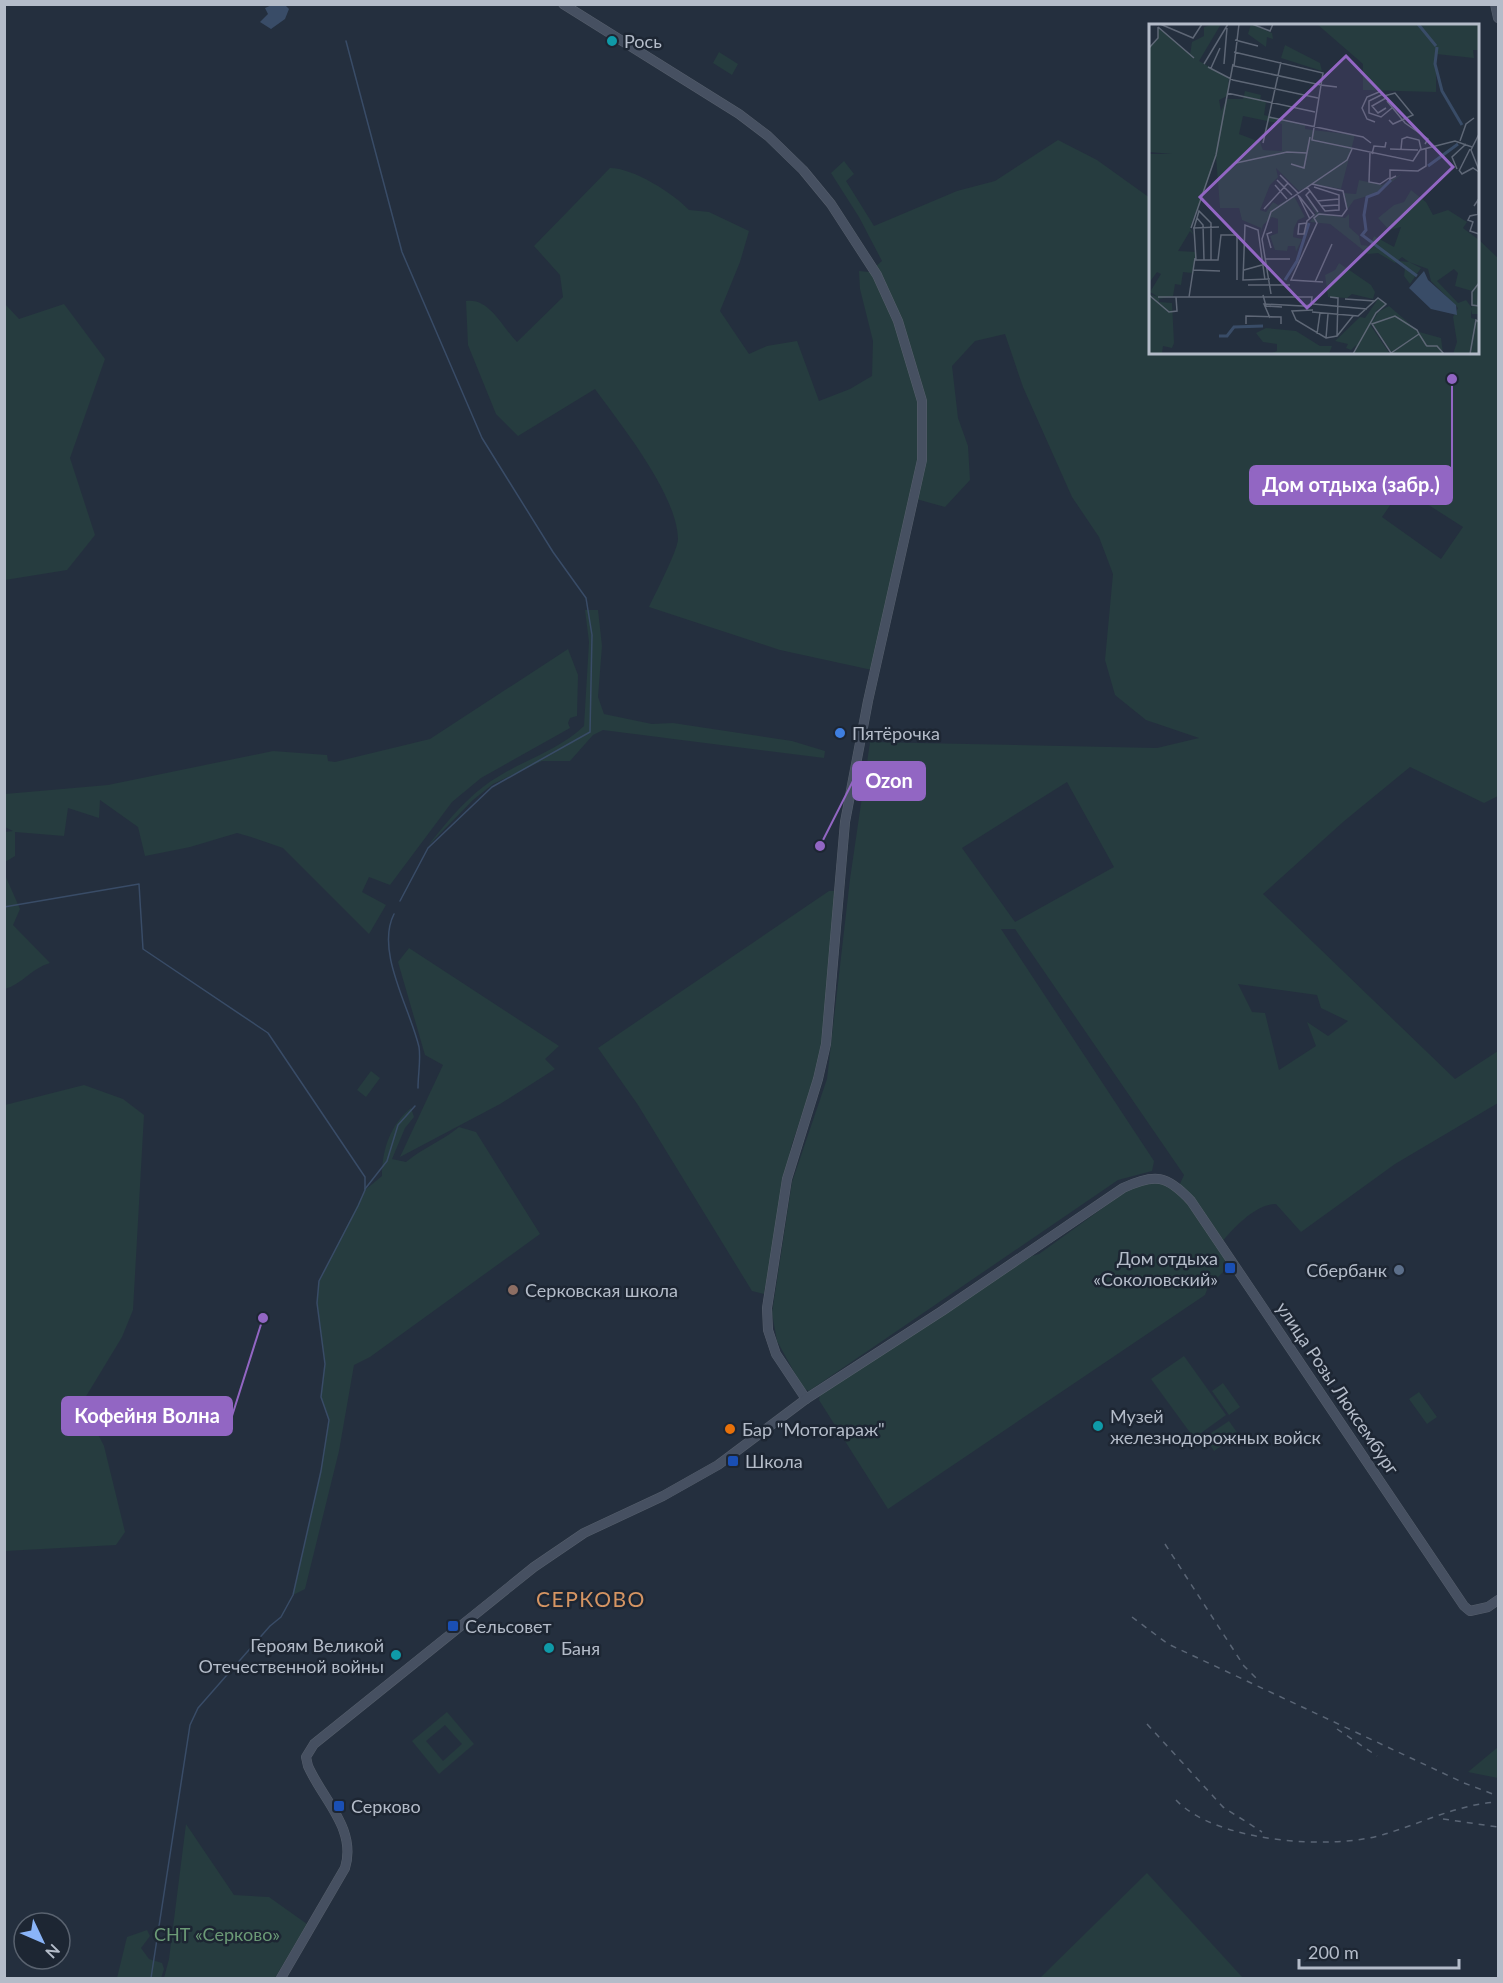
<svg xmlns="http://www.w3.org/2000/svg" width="1503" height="1983" viewBox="0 0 1503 1983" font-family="Lato,sans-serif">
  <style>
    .green { fill: #263c3f; fill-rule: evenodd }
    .water { fill: #394c67 }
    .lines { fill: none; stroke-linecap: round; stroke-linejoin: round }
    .stream { stroke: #394c67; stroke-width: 1.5 }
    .secondary-casing { stroke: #565f6c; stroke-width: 10 }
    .secondary { stroke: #465061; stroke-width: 9 }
    .rail { stroke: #5a6575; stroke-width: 1.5; stroke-dasharray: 6 6; stroke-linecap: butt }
    .culture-dot { fill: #0f9aa8; stroke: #1d2633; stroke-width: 2 }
    .shop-dot { fill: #3f7fe0; stroke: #1d2633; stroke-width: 2 }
    .transit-dot { fill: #1a4fb4; stroke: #1d2633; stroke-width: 2 }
    .service-dot { fill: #5c6f8a; stroke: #1d2633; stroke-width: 2 }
    .education-dot { fill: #8d6e63; stroke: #1d2633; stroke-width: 2 }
    .food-dot { fill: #e8710a; stroke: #1d2633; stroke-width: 2 }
    .labels { text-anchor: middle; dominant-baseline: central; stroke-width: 5; stroke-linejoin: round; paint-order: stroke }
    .poi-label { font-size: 18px; fill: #b4bcc9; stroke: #1d2633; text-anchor: start }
    .street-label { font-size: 18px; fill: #b4bcc9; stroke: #1d2633 }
    .park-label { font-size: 18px; fill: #6b9a76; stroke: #1d2633 }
    .quarter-label { font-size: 21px; letter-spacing: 1.5px; fill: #d59563; stroke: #1d2633 }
    .inset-river { fill: none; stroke: #394c67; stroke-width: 3 }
    .inset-road { fill: none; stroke: #5e6776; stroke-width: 1.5 }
    .view { fill: #9266c3; fill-opacity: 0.15; stroke: #9266c3; stroke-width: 3 }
    .inset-edge { fill: none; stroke: #b4bcc9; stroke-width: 3 }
    .leader { fill: none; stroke: #9266c3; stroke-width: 2 }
    .callout-dot { fill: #9266c3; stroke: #1d2633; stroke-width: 2 }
    .callout { fill: #9266c3; stroke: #9266c3; stroke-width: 2 }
    .callout-label { font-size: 20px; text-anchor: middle; font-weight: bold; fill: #fff }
  </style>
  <rect width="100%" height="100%" fill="#242f3e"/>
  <g class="green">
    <polygon points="719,52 738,64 732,75 713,63"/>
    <path d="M1058 140 1097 160 1150 198V352H1478V239L1498 258V796L1484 803 1410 767 1343 822 1263 894 1455 1079 1498 1051V1103L1395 1164 1301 1232 1276 1204C1257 1203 1233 1228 1222 1242L1229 1253 1223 1272 1208 1287 1205 1295 888 1509 819 1400 821 1389 1032 1256 1039 1254 1125 1192 1154 1179 1179 1186 1184 1175 1015 929H1001L1154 1161 1152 1171 1118 1180 809 1391 803 1388 777 1341 772 1313 792 1182 827 1079 850 879 870 742 1157 748 1199 738 1146 720 1115 695 1105 660 1113 574 1099 537 1072 497 1023 387 1005 334 975 341 952 366 958 418 968 446 970 480 945 507 909 497 872 670 780 650 649 607C655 594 678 550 678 539 677 494 621 425 595 389L518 436 496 414 468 345 466 301C489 297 503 328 517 342L563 297 560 275 534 246 610 168C633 168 673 193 689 210L709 212 749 231 740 262 720 311 749 354 767 346 797 341 819 401 850 389 872 376 873 341 860 289 859 271 869 272 882 261 859 217 831 173 844 161 854 174 846 181 874 226 957 191 995 181ZM1402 488 1463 527 1441 559 1382 517ZM1067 782 1114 867 1015 922 962 848ZM1238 984 1317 995 1321 1008 1348 1021 1328 1036 1307 1022 1316 1046 1279 1070 1265 1013 1252 1012Z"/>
    <polygon points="5,304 19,319 64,304 105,359 70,458 95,535 67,570 5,580"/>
    <path d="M585 610H598L602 646 598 697 604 714 652 724 673 723 792 741 825 751 824 758 603 730 593 735 570 761H542L493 784 473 800 428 846C448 820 472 791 501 775 529 758 560 749 584 726L589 642Z"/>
    <polygon points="568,649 578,675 577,716 570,718 568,723 570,728 481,778 452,802 390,885 369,877 362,892 386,905 369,934 283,848 251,837 237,833 190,847 145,856 138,827 100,800 99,818 68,808 64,836 15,832 15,856 5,862 5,832 13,831 5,827 5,794 108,785 273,751 327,755 328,761 335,762 430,739"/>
    <path d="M5 875 20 909 13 925 50 963C32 968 22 984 5 989Z"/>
    <polygon points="829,891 836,891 822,1043 814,1079 791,1147 764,1294 752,1291 638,1105 598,1048"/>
    <polygon points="409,948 559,1046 545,1059 555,1069 500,1104 400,1157 443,1065 425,1055 398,962"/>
    <polygon points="371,1071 380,1078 366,1097 357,1090"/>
    <polygon points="84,1085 123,1099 144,1115 133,1310 122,1337 82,1403 104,1446 125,1532 116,1545 5,1551 5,1105"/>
    <path d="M411 1108 414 1117 405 1128 392 1159 406 1162C423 1148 442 1141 459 1127L476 1132 540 1234 370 1357 354 1365 339 1451 305 1589 293 1595 321 1471 329 1420 321 1397 325 1364 317 1303 319 1281 365 1190 382 1176C382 1150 390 1125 411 1108Z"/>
    <polygon points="1184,1356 1226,1415 1194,1438 1151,1379"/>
    <polygon points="1223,1383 1240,1407 1229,1415 1212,1391"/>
    <polygon points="1419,1392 1437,1417 1427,1424 1409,1399"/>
    <polygon points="1229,1421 1238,1434 1214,1451 1205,1437"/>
    <path d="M447 1712 474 1744 439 1774 412 1741ZM445 1725 462 1744 443 1761 426 1741Z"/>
    <polygon points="1498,1747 1498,1778 1468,1772"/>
    <polygon points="186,1824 234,1895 269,1897 307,1924 275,1978 164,1978 169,1959"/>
    <polygon points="1147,1873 1243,1978 1040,1978"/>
    <polygon points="147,1930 150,1936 141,1948 149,1959 162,1963 164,1969 161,1978 117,1978 127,1937"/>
  </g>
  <polygon class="water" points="272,5 285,5 289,9 285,19 271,29 260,22 268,14 265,8"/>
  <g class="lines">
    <g class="stream">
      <polyline points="346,41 402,252 482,438 553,552 586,598 592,635 590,732 492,787 428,848 400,901"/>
      <polyline points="4,907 139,884 143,949 268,1033 365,1177 365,1190 358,1206 319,1281 317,1303 325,1364 321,1397 329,1420 321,1471 293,1595 281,1617 270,1626 198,1708 190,1725 151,1978"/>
      <path d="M394 914C375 951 410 1008 419 1047 421 1059 418 1075 418 1088"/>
      <polyline points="365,1189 387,1161 398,1125 415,1106"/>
    </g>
    <g class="secondary-casing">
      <g id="secondary">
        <polyline points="563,4 739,114 768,136 803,170 831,204 877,275 898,321 922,401 922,460 868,701 845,822 826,1044 818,1079 787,1179 767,1308 768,1330 776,1354 806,1399"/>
        <polyline points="1495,4 1498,18"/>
        <path d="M281 1978 345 1868C357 1829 323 1800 308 1766L306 1757 314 1744 534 1567 584 1533 663 1496 718 1465 806 1399 942 1311 1123 1188C1155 1173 1167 1175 1191 1201L1464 1606 1470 1611 1488 1607 1498 1600"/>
      </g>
    </g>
    <use href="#secondary" class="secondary"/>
    <g class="rail">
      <polyline points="1165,1544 1244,1666 1260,1682"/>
      <polyline points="1132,1617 1168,1644 1464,1783 1498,1796"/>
      <polyline points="1147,1724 1223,1807 1262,1832"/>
      <polyline points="1337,1729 1377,1756"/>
      <path d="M1176 1800C1215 1842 1332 1851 1385 1834 1422 1823 1459 1804 1498 1802"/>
      <polyline points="1443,1819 1498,1827"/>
    </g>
  </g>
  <g class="culture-dot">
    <circle cx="612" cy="41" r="6"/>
    <circle cx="1098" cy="1426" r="6"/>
    <circle cx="549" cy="1648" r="6"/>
    <circle cx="396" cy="1655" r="6"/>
  </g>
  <circle class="shop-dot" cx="840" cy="733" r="6"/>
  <g class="transit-dot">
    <rect x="1224" y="1262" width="12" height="12" rx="3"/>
    <rect x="727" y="1455" width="12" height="12" rx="3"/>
    <rect x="447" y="1620" width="12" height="12" rx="3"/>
    <rect x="333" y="1800" width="12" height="12" rx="3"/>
  </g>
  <circle class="service-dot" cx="1399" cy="1270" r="6"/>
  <circle class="education-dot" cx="513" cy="1290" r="6"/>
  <circle class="food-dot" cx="730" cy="1429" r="6"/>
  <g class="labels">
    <g class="poi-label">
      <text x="624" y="41">Рось</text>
      <text x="852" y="733">Пятёрочка</text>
      <text x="1218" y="1258" text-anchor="end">Дом отдыха<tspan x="1218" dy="21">«Соколовский»</tspan></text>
      <text x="1387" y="1270" text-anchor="end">Сбербанк</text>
      <text x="525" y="1290">Серковская школа</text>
      <text x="1110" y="1416">Музей<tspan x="1110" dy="21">железнодорожных войск</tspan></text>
      <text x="742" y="1429">Бар "Мотогараж"</text>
      <text x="745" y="1461">Школа</text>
      <text x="465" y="1626">Сельсовет</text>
      <text x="384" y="1645" text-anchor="end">Героям Великой<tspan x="384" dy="21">Отечественной войны</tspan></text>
      <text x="561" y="1648">Баня</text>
      <text x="351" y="1806">Серково</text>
    </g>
    <g class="street-label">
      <text transform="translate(1338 1388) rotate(56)">улица Розы Люксембург</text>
    </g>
    <g class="park-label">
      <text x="217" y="1934">СНТ «Серково»</text>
    </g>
    <g class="quarter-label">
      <text x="591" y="1598">СЕРКОВО</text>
    </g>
  </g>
  <g transform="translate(1149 24)">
    <rect width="330" height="330" fill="#242f3e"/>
    <path d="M65 0H72L50 37 80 54 78 72 70 76 72 87 78 75H94L96 67 112 71 111 76 117 78 115 91 156 101V105L206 111 192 165 164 160 150 167 127 144 129 153 121 161 111 186 117 188 124 178 129 181 145 172 156 193 149 196 145 204 144 213 153 215 147 228 146 222H139L138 227 126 226 121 212 129 209V195L123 193 114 201 111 211 112 204 93 196 90 184H71L67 132 41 204 45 211 41 207 29 227 47 228 43 249 34 248 32 261 26 260 24 272 10 275V278L23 279 25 319 23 324 14 322 13 330H0V270L9 273 1 268 12 250 8 248 0 259V130H23L0 128V24L9 14V3L41 31 43 18 55 12V3ZM94 92 133 100V127L114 126 111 118 90 110ZM102 0 123 9 124 15 118 13 117 23 99 10ZM168 0H330V26H324L325 34 287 30V68L214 66V40ZM136 21 171 39 173 47 132 34ZM254 149 229 169 205 176 198 186 195 169 207 170 210 156 233 161ZM262 166 277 178 284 191 299 186 318 198 314 204 330 216V290H323L322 286V294L330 296V330H304L308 318 304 293 309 284 282 257 279 245 260 238 272 244 261 260 255 252 256 244 250 237 260 238 253 233 246 239 229 229 219 230 181 200 161 198 167 189 154 170 168 188 196 194 200 190V203L210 212 212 221 221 222 225 212 245 223 252 203 240 206 229 194 245 181 255 178ZM305 245 309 249 306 262 323 267V284L317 276 309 279 288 257ZM190 239 222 261 226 268 224 275 203 270 198 274 179 273 176 251 186 246ZM229 275 237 280 228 286 222 302 241 330H205L207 321 202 326 197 324 199 320 186 317 211 293 216 294ZM240 282 270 308 292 314 294 330H244L223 299 229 288ZM117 304 147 307 171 322H183L180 330H120L128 327V320L114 318 107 309Z" fill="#263c3f" fill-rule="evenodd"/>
    <path d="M275 247 279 256 307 281 308 291 282 285 260 264Z" fill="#394c67"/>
    <path class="inset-river" d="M269 0 287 22M288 23 286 40 293 67 313 101M279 142 309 120M242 156 229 169 218 173 215 191 217 206 213 211 268 252M136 256 148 237 160 199M70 312H78L85 303 114 302"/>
    <path class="inset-road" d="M11 0 44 14 53 0M90 0 85 42 172 61 163 116 264 137 271 126 306 117 323 123M103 0 121 7 124 0M9 3 45 34M86 16 109 22M0 24 9 14V3M85 28 174 49 172 61 188 63M55 40 79 0M75 40 78 4M59 43 84 56 169 74M62 44 71 24M78 69 166 88M234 70 220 77V89L232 93 243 84M235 72 246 69 264 91 244 100 240 96M237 74 223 82 229 89 237 84M238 77 256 99 279 115 276 120M120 93 214 113 222 119M226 98 218 95 213 84 218 73 230 68M330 110 322 126 330 146M311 117 317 100 325 94M114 119 132 38M241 125 269 126M252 125 253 115 258 113 270 116 272 125M221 129 220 158 231 160 240 154M223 130 225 122 236 123 237 118M87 139 138 128 158 129M142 140 155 144 161 113M308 145 303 133 317 120M310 146 313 150 324 144 330 148M310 147 321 125M131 151 149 169M247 152 241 155V146L269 147 277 142V124M128 156 143 171M163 160 194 167 198 185 193 192 170 190 165 194 168 199 142 256 174 258M126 161 138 175M158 163 176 187 190 186V171L165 163M161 167 157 171 169 188M149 171 161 195M150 172 165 191 158 197 155 210H149L150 200 158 199M168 177 190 175M172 182 190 181M325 182 329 176V190M115 185 139 159M330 190 321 192 319 196 324 198 321 207 330 210M48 194 54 201 55 236M42 204 67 131 84 40M44 204 70 203M122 224 118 210 123 208M116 235H141M46 236H69L72 211H88V256M47 236 45 204 50 187 62 199V236M44 246 71 247M95 246 113 241M116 256 109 206 96 201 94 256 121 255M166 258 183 220M330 259 323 268V281L330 282M99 261H141M122 270 113 215 122 188 198 136 203 125M0 271 20 288 28 287 27 273M114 271 117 282 133 283M9 273H163L162 281 154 282 115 280 121 294M40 273 46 234M181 273 189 274 188 312M196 275 226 277M164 280 218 285M329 282 330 259M164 286 143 287 147 296 177 314 188 312 204 292M163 288 209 292 229 274 237 280 227 289 204 330M97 300V292L132 293V300M168 310 171 289M270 310 242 329 223 300 246 292 268 306 270 310 277 321 278 322H288L295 330M177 314 179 290M321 330 327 296 330 298"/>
    <path class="view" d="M197 32 304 143 158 284 51 173Z"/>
    <rect width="330" height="330" class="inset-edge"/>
  </g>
  <path class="leader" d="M1452 379L1452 485M820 846L853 781M263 1318L232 1416"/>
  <g class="callout-dot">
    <circle cx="1452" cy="379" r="6"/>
    <circle cx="820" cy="846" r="6"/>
    <circle cx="263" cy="1318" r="6"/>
  </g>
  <g class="callout">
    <rect x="1250" y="466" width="202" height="38" rx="6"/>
    <rect x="853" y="762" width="72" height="38" rx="6"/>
    <rect x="62" y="1397" width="170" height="38" rx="6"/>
  </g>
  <g class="callout-label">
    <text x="1351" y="492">Дом отдыха (забр.)</text>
    <text x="889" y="788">Ozon</text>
    <text x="147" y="1423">Кофейня Волна</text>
  </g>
  <rect width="1503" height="1983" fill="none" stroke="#b4bcc9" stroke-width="12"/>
  <g transform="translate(42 1941) rotate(134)"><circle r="28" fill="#1d2633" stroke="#59626f" stroke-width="1.5"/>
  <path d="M0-4.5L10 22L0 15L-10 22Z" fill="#8ab4f8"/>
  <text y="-9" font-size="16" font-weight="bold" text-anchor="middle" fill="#b4bcc9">N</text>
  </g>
  <path d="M1299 1959v9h160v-9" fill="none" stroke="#b4bcc9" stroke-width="3"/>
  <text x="1308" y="1959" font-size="18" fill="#b4bcc9" stroke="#1d2633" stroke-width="4.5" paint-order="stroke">200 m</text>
</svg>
